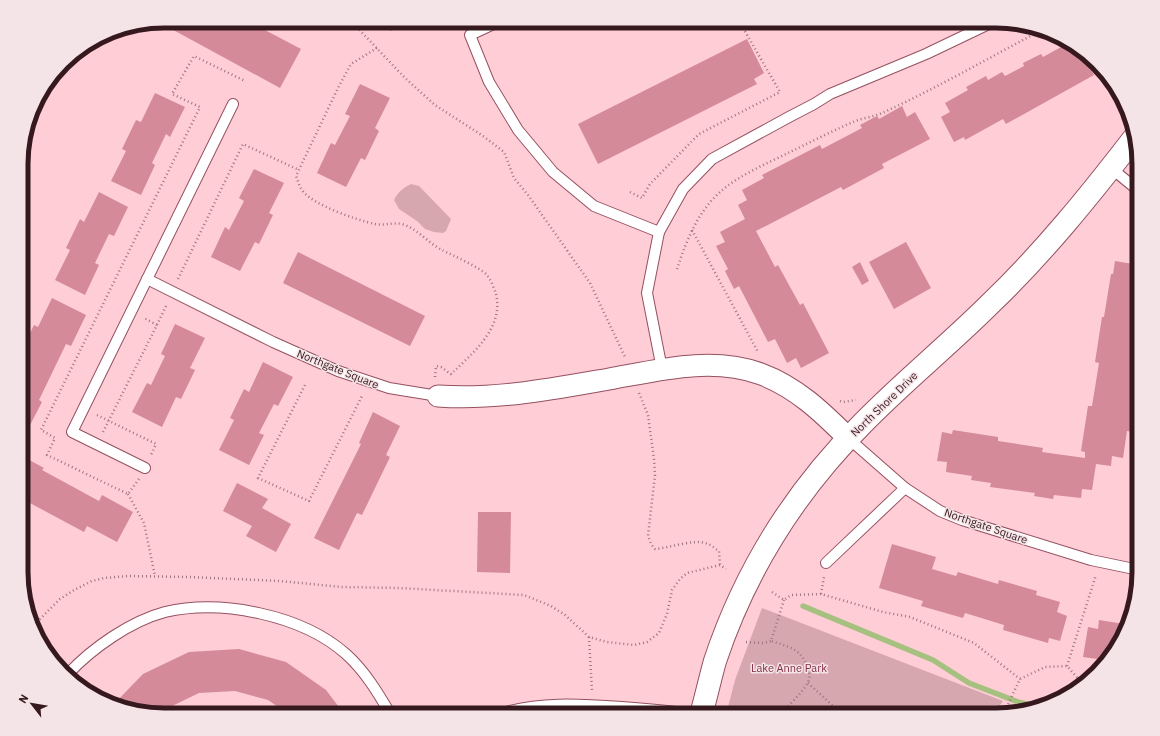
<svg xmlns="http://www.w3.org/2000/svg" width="1160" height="736" viewBox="0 0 1160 736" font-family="'IBM Plex Sans',sans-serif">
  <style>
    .green { fill: #d7a7b0 }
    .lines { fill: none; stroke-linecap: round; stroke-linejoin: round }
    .stream { stroke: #a6c07f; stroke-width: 5.5 }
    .building { fill: #d48a99 }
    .service-casing { stroke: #955060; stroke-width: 12 }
    .minor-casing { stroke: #955060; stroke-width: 23 }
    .tertiary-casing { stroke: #955060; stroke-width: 24 }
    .path { stroke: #9e767e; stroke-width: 2.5; stroke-dasharray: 1 3; stroke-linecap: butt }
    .service { stroke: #fff; stroke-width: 10 }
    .minor { stroke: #fff; stroke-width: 21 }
    .tertiary { stroke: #fff; stroke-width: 22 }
    .labels { text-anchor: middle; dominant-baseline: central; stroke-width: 3; stroke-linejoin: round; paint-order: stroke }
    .street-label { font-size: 11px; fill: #36191f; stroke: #f5e4e7 }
    .park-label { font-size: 11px; fill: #842c46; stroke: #f5e4e7 }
    .rim { fill: none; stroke: #36191f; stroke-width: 5 }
  </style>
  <rect width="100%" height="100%" fill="#fecdd6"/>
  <g class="green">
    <path d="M411 184 419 186 451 219 446 231 443 233 434 232 425 229 417 221 399 209 394 200C398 192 403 188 411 184Z"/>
    <polygon points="762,608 778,614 1003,701 993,715 726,715 735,680"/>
  </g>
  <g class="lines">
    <polyline class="stream" points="803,606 933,660 969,683 1018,702 1034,706"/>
  </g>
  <g class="building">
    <polygon points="169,21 248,21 301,49 280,88 166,26"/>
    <polygon points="385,21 411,21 390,31"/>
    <polygon points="1059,37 1075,45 1082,52 1094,75 1006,124 1003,119 965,140 964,137 954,142 941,117 950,112 945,103 968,90 966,87 986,76 988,80 1002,72 1005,76 1024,66 1023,63 1041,54 1043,57 1063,46"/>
    <polygon points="747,39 764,73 754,79 757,84 598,164 578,124"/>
    <polygon points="360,84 390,98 375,128 379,131 365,160 361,158 346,187 317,173 331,143 335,145 350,116 345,114"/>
    <polygon points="155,93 185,107 170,137 166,134 152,163 155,165 141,195 111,181 126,151 122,149 136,120 141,122"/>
    <polygon points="902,106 907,117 915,112 930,139 882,164 884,168 843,190 841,187 756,231 775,267 778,265 800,305 803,303 829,353 801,368 796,358 787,363 775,339 768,342 739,286 734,289 725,271 728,269 716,246 725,242 720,232 745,219 738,205 747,200 742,190 764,178 762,175 820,145 822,149 862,128 860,125 877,116 879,119"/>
    <polygon points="254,169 284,183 269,213 273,215 259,244 255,242 240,271 211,257 225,227 229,230 244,201 239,198"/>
    <polygon points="99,192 128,207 114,236 109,234 95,263 99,265 85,295 55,280 70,250 66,248 80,219 84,222"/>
    <polygon points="906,242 931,288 894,309 869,262"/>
    <polygon points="298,252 425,316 410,346 283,283"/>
    <polygon points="1115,261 1139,265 1139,387 1137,387 1136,397 1139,397 1139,409 1138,413 1135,412 1132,432 1127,431 1123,458 1112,456 1111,466 1096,464 1092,490 1082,489 1081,498 1054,495 1053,499 1034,496 1035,493 990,487 991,483 971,480 972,476 946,472 947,462 937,461 942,432 952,434 953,430 998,437 998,441 1043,448 1042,452 1085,458 1085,452 1081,451 1088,406 1092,406 1099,363 1095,362 1102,317 1104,317 1111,274 1113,274"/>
    <polygon points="860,262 869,281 862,285 852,267"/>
    <polygon points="52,298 86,315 71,346 66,344 39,400 42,402 28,429 22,426 22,349 34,325 38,327"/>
    <polygon points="175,324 205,338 190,368 195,370 181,399 176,397 162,427 132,412 147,383 151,385 165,356 161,354"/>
    <polygon points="263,362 293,377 278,406 274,404 259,433 264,435 249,465 219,450 234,420 230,418 244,389 249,392"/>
    <polygon points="373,412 400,426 386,455 390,457 362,515 357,513 339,550 314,538 361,444 359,443"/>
    <polygon points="22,456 44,468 42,470 99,501 102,495 133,512 117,542 87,526 84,532 28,502 29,500 22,496"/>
    <polygon points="237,483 268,499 262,508 291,524 276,552 246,536 252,526 223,511"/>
    <polygon points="478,512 511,512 510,573 477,572"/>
    <polygon points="892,544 936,557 932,569 956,576 958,572 998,584 999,580 1037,591 1036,595 1060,602 1057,612 1067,616 1060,641 1049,638 1048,643 1003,630 1004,625 965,613 963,618 921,606 923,601 879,588"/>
    <polygon points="1099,620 1124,624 1115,651 1105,660 1083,657 1088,627 1098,629"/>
    <polygon points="239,649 286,662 326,690 345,715 290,715 268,700 235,691 199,693 168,708 161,715 127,710 114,704 143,674 189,652"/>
  </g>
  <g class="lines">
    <g class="service-casing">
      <g id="service">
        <polyline points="500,21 470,35 489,82 518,130 553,172 594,206 659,232 647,293 662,369"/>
        <polyline points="1111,168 1139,191"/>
        <polyline points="659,232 683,189 712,159 789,117 814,104 830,94 926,54 995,21"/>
        <polyline points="147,279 273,342 338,371 389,388 438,396"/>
        <polyline points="848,438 905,488 940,511 962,520 1091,560 1139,570"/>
        <polyline points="145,468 72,432 233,104"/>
        <polyline points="826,563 905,488"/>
        <path d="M68 674C92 648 131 621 165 612 222 599 302 615 346 654 365 671 378 693 391 715"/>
        <path d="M496 715C536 701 581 704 622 707 648 709 675 711 701 715"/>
      </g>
    </g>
    <g class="minor-casing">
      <path id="minor" d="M438 396C496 400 552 389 609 379 659 370 712 356 761 374 796 387 822 412 848 438"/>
    </g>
    <g class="tertiary-casing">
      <path id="tertiary" d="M701 715C706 697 710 679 715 661 745 571 796 490 863 423 904 381 950 344 992 302 1044 252 1090 195 1134 138"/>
    </g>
    <g class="path">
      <polyline points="351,21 405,78 435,105 483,136 504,152 514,178 528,195 590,283 625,357"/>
      <polyline points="939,21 940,21"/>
      <path d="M377 48 351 64 338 88 296 176C298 181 299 186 302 190 312 205 357 220 375 224 384 226 392 222 402 224 418 229 428 243 442 250 452 255 481 268 487 275 491 280 494 288 496 294 504 328 473 353 451 374"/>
      <polyline points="630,192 642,198 650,184 699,134 780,92 739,21"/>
      <polyline points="692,230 758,352"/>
      <path d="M677 269C686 242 697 213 719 193 737 176 768 163 790 152 811 142 832 131 853 122 862 118 873 117 882 113 935 89 985 60 1036 33L1033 26"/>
      <polyline points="178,279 243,144 299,170"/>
      <polyline points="157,325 167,304"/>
      <polyline points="435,377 436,366 441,367 452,375"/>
      <polyline points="305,385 258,478 309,501 363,394"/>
      <path d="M639 393 648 415 654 459 655 475 648 536 651 544 655 549C670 548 695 538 708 544 712 545 715 549 719 551L720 565"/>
      <polyline points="840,401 843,402 856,400"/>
      <polyline points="97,415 156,444 151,455"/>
      <polyline points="103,432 157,325 144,318"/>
      <polyline points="139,479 128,494 47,455 55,438 41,430 200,107 172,94 194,56 245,81"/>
      <polyline points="128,494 144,523 155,576"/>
      <polyline points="772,592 784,600 791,595 821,594 883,612 910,617 974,643 1020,679"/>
      <polyline points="821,594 824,577"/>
      <polyline points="34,625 60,599 74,590 92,581 104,578 128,576 189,577 280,581 342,587 399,588 524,595 551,606 565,615 589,637 607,642 634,645 647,642 659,633 667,614 672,590 680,579 687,573 720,565 726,569"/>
      <polyline points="589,637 592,691"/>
      <polyline points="746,642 763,643 771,641"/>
      <polyline points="1067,666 1096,575"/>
      <polyline points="808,683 843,715"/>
      <path d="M780 715C788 706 804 691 808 682 811 676 809 672 807 667 802 649 787 646 771 641L784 600"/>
      <polyline points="1003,715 1020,679 1045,667 1067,666 1082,683"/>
    </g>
    <use href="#service" class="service"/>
    <use href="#minor" class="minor"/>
    <use href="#tertiary" class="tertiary"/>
  </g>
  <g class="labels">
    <g class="street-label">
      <text transform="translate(338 369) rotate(22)">Northgate Square</text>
      <text transform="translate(884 404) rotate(-44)">North Shore Drive</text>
      <text transform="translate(986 526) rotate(19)">Northgate Square</text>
    </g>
    <g class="park-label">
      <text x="789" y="668">Lake Anne Park</text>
    </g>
  </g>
  <path d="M0 0H1160V736H0ZM164 28H996A136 136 0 0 1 1132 164V572A136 136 0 0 1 996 708H164A136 136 0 0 1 28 572V164A136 136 0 0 1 164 28Z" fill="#f5e4e7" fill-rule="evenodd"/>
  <path class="rim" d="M164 28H996A136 136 0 0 1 1132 164V572A136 136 0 0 1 996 708H164A136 136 0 0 1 28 572V164A136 136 0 0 1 164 28Z"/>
  <g transform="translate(32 704) rotate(301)" stroke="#f5e4e7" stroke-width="3" paint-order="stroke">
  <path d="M0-3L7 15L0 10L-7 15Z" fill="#36191f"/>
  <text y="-6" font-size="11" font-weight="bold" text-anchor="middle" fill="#36191f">N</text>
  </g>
</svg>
